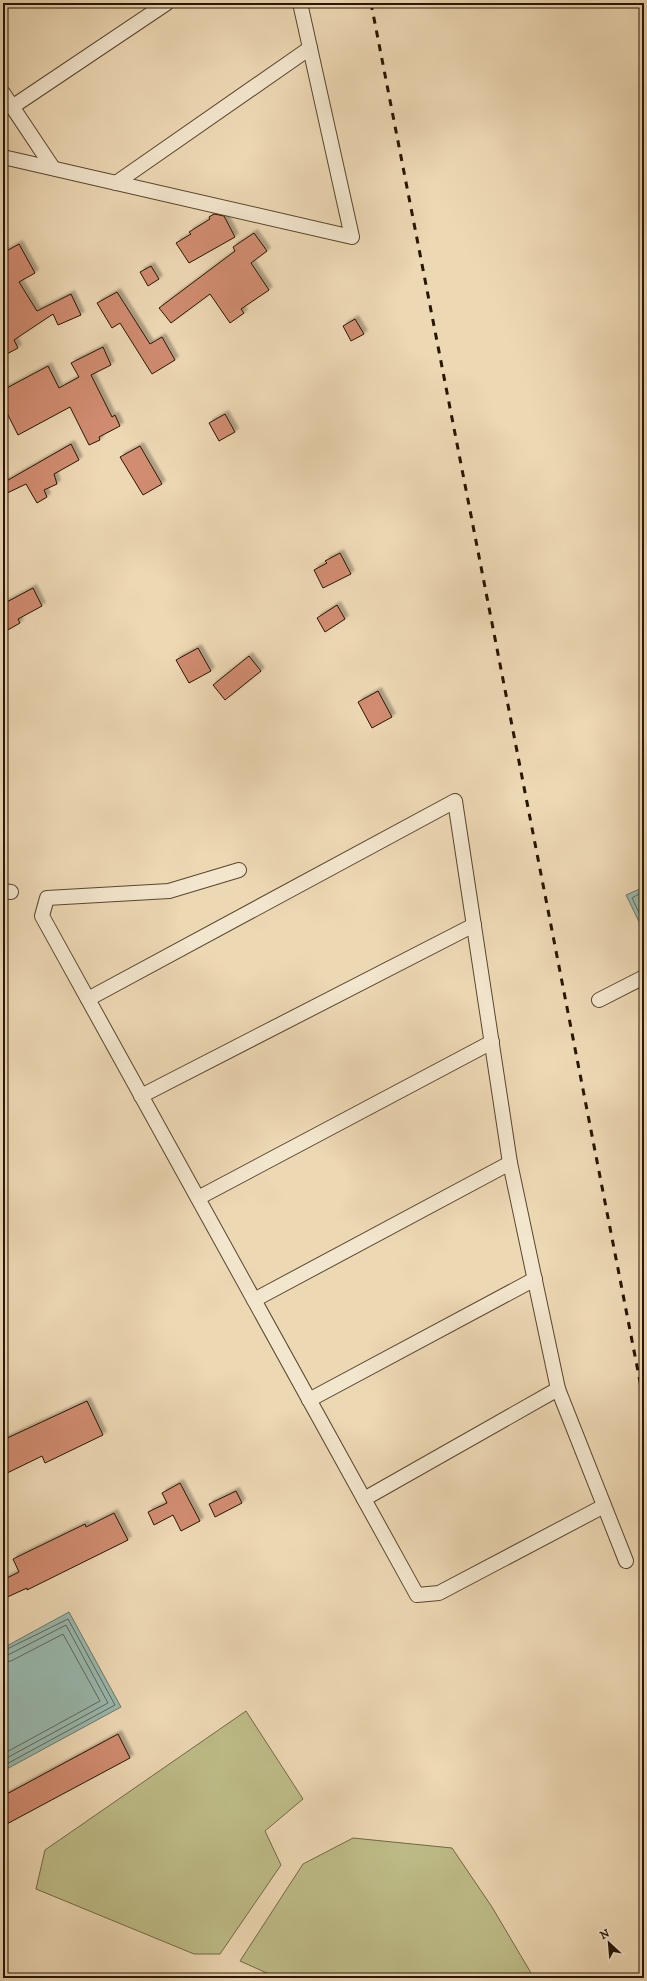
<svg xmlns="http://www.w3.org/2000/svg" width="647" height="1981" viewBox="0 0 647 1981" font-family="'IM FELL DW Pica',serif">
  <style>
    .green { fill: #bebd89; stroke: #726a44 }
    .water { fill: #99b9af; stroke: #6b7869 }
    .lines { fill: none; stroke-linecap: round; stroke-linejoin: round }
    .shore { stroke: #606858; stroke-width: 1 }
    .building { fill: #d18c71; stroke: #271600; filter: url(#shadow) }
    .minor-casing { stroke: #58462d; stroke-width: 16 }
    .minor { stroke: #f3e6ce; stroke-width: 14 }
    .rail { stroke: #271600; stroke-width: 3; stroke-dasharray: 7 7; stroke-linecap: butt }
  </style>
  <defs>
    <filter id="shadow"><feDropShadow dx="3.5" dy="-3.5" stdDeviation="1" flood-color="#0004"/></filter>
  </defs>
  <rect width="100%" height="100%" fill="#edd8b4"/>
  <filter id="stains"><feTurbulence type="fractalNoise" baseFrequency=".005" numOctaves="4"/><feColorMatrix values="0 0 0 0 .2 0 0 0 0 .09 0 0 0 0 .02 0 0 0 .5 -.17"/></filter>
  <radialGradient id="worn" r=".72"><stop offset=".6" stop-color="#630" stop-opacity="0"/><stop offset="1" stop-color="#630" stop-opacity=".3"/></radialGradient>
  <g class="green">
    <polygon points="246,1711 303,1799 265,1831 281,1865 220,1954 194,1954 36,1889 45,1850"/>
    <polygon points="353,1838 452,1848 492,1907 534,1978 278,1978 240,1961 303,1864"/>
  </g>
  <g class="water">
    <polygon points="644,887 644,932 626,895"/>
    <polygon points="69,1612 121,1707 3,1771 3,1648"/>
  </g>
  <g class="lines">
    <g class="shore">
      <polyline points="644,891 632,898 644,923"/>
      <polyline points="3,1651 68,1619 115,1705 3,1766"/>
      <polyline points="3,1656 8,1655 66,1625 108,1703 3,1760"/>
      <polyline points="3,1662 11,1661 63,1634 100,1701 3,1754"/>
    </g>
  </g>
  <g class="building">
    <polygon points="214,214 224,216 235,237 189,263 176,243 191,234 189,232 210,219 209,217"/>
    <polygon points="254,233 267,251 251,263 269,290 241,309 244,313 230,323 210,294 171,323 159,308 235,251 233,247"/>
    <polygon points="19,244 35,273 19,282 37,311 71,294 81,315 58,325 53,314 14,340 18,348 3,356 3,253"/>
    <polygon points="151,266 159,279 148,286 140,272"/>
    <polygon points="117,292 150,344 162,337 175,360 152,374 120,323 112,328 97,303"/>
    <polygon points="355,319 364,334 351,341 343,326"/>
    <polygon points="103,347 111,365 91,375 112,417 115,415 120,426 99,437 100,440 89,445 70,407 18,435 3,405 3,390 48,366 59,388 79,377 71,363"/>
    <polygon points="225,414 235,432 219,441 209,423"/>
    <polygon points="71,444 79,460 54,474 57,484 44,490 47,497 37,503 26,484 3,495 3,483"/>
    <polygon points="140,446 162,484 143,495 120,457"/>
    <polygon points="340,553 351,574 323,588 314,570 327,563 325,561"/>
    <polygon points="33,588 42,606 18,619 20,623 6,631 3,624 3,604"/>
    <polygon points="337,605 345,619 325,632 317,618"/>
    <polygon points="198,648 211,671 189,683 176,660"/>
    <polygon points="249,656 261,671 225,700 213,685"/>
    <polygon points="378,691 392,717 372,728 358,702"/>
    <polygon points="87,1401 103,1435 45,1463 42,1456 3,1475 3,1440"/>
    <polygon points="180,1483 200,1521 181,1531 173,1515 154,1525 148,1512 167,1503 162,1493"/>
    <polygon points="236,1491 242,1503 215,1517 209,1504"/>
    <polygon points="114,1513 128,1540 27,1590 27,1588 3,1599 3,1580 19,1572 13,1559 85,1524 86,1527"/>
    <polygon points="118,1734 130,1758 3,1826 3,1796"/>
  </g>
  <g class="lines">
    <g class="minor-casing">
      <g id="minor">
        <polyline points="3,93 53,168"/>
        <polyline points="12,107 167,3"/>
        <polyline points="3,157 352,237 300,3"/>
        <polyline points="116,183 310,48"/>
        <polyline points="239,870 169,891 47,898 42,916 417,1595 439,1593 604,1506"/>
        <polyline points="3,891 11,892"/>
        <polyline points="88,999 455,801 510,1163 558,1389 626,1561"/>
        <polyline points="599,1000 644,977"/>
        <polyline points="141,1096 474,925"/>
        <polyline points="198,1198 492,1042"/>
        <polyline points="254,1300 510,1163"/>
        <polyline points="309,1400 535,1279"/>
        <polyline points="364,1499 558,1389"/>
      </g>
    </g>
    <use href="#minor" class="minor"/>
    <polyline class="rail" points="371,3 644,1402"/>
  </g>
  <rect width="647" height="1981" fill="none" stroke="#edd8b4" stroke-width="16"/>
  <rect x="4" y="4" width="639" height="1973" fill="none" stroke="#271600" stroke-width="2"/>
  <rect x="8" y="8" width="631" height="1965" fill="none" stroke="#271600"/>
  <g transform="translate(609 1943) rotate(334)" stroke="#f3e6ce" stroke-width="3" paint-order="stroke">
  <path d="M0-3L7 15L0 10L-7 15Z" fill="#271600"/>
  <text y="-6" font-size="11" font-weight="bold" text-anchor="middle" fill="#271600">N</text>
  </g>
  <rect width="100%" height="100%" filter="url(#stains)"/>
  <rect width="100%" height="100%" fill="url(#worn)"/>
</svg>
